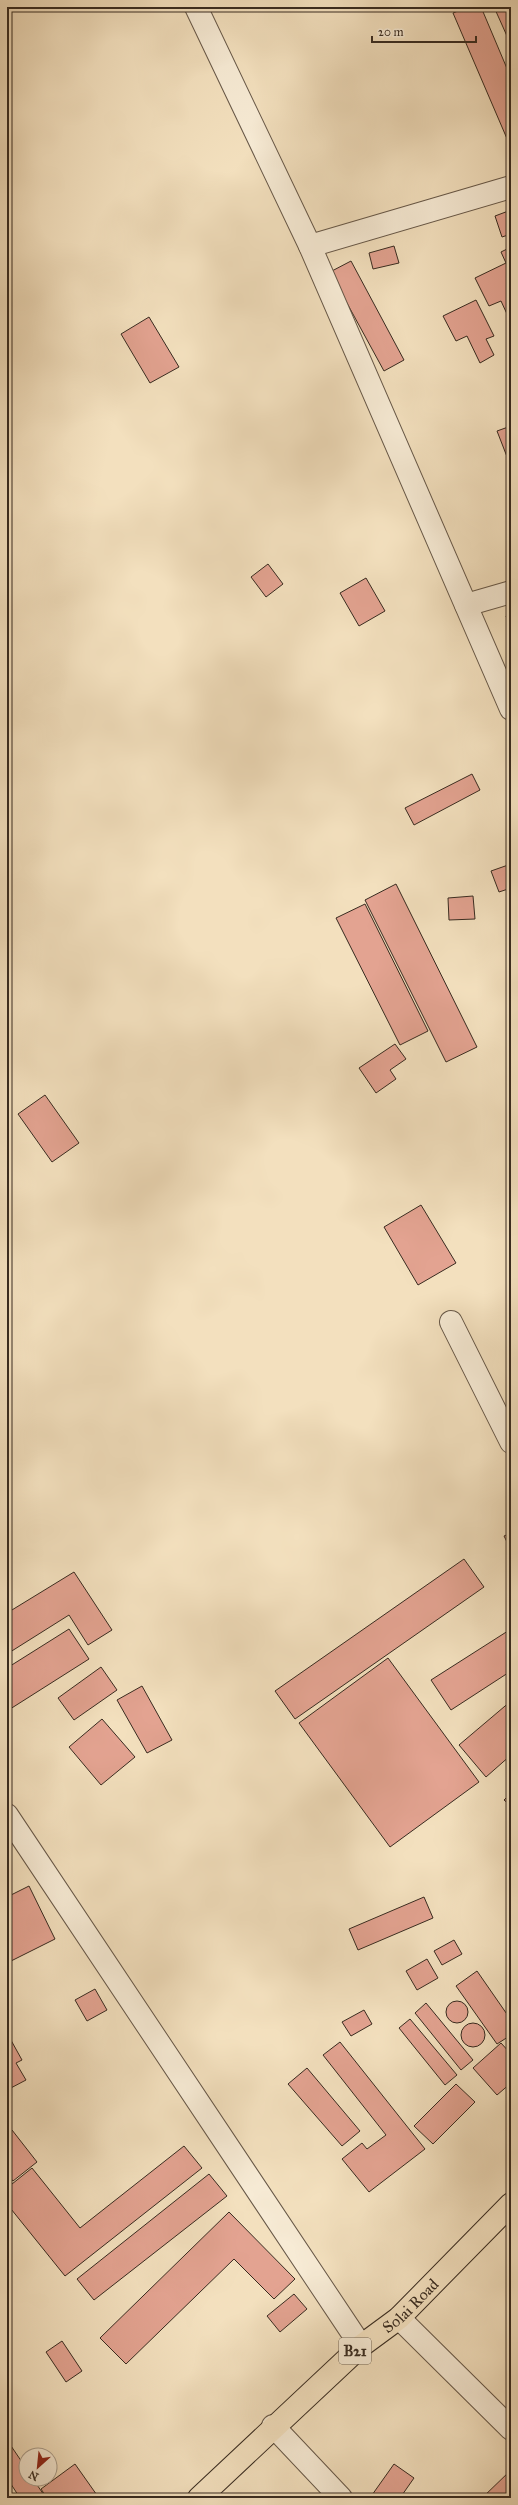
<svg xmlns="http://www.w3.org/2000/svg" width="518" height="2505" viewBox="0 0 518 2505" font-family="'IM FELL Great Primer',serif">
  <style>
    .building { fill: #e3a391; stroke: #382b20 }
    .lines { fill: none; stroke-linecap: round; stroke-linejoin: round }
    .minor-casing { stroke: #675848; stroke-width: 24 }
    .trunk-casing { stroke: #382b20; stroke-width: 24 }
    .minor { stroke: #f7ebd5; stroke-width: 22 }
    .trunk { stroke: #f3e0be; stroke-width: 22 }
    .labels { text-anchor: middle; dominant-baseline: central; stroke-width: 3.5; stroke-linejoin: round; paint-order: stroke }
    .shield { fill: #f7ebd5; stroke: #716556; stroke-width: 1 }
    .shield-label { font-size: 15px; font-weight: bold; fill: #382b20 }
    .street-label { font-size: 16px; fill: #382b20; stroke: #f7ebd5 }
  </style>
  <rect width="100%" height="100%" fill="#f3e0be"/>
  <filter id="stains"><feTurbulence type="fractalNoise" baseFrequency=".005" numOctaves="4"/><feColorMatrix values="0 0 0 0 .2 0 0 0 0 .09 0 0 0 0 .02 0 0 0 .5 -.17"/></filter>
  <radialGradient id="worn" r=".72"><stop offset=".6" stop-color="#630" stop-opacity="0"/><stop offset="1" stop-color="#630" stop-opacity=".3"/></radialGradient>
  <g class="building">
    <polygon points="285,7 312,7 286,11"/>
    <polygon points="468,7 481,7 511,78 511,148 453,13"/>
    <polygon points="494,7 511,7 511,45"/>
    <polygon points="511,210 511,234 502,237 495,216"/>
    <polygon points="394,246 399,263 373,269 369,253"/>
    <polygon points="511,247 511,312 507,314 501,301 489,306 475,278 506,263 501,252"/>
    <polygon points="351,261 404,360 384,371 330,272"/>
    <polygon points="476,300 494,336 486,339 494,355 480,363 467,336 456,341 443,316"/>
    <polygon points="149,317 179,367 150,383 121,334"/>
    <polygon points="511,426 511,467 497,431"/>
    <polygon points="268,564 283,584 266,597 251,577"/>
    <polygon points="366,578 385,611 359,626 340,593"/>
    <polygon points="511,614 511,630 506,616"/>
    <polygon points="472,774 480,790 414,825 405,808"/>
    <polygon points="511,864 511,888 499,892 491,871"/>
    <polygon points="396,884 477,1047 446,1062 365,900"/>
    <polygon points="473,896 475,919 449,920 448,898"/>
    <polygon points="365,904 428,1031 400,1045 336,918"/>
    <polygon points="395,1044 406,1059 390,1070 396,1079 376,1093 359,1068"/>
    <polygon points="45,1095 79,1143 52,1162 18,1114"/>
    <polygon points="421,1205 456,1263 418,1285 384,1227"/>
    <polygon points="511,1533 511,1550 504,1536"/>
    <polygon points="464,1559 484,1587 295,1719 275,1691"/>
    <polygon points="74,1572 112,1630 88,1645 69,1615 7,1654 7,1613"/>
    <polygon points="69,1629 89,1659 7,1711 7,1668"/>
    <polygon points="511,1629 511,1671 451,1710 431,1680"/>
    <polygon points="388,1658 479,1782 390,1847 299,1723"/>
    <polygon points="101,1667 117,1690 74,1720 58,1698"/>
    <polygon points="142,1686 172,1740 147,1753 117,1700"/>
    <polygon points="511,1701 511,1755 486,1777 459,1745"/>
    <polygon points="102,1719 135,1757 101,1785 69,1747"/>
    <polygon points="511,1793 511,1806 504,1800"/>
    <polygon points="29,1886 55,1939 7,1963 7,1935 11,1933 7,1924 7,1897"/>
    <polygon points="424,1897 433,1918 358,1950 349,1929"/>
    <polygon points="454,1940 462,1954 442,1965 434,1951"/>
    <polygon points="427,1959 438,1978 417,1990 406,1971"/>
    <polygon points="477,1971 511,2020 511,2035 497,2044 456,1986"/>
    <polygon points="95,1989 107,2010 87,2021 75,2000"/>
    <circle cx="457" cy="2012" r="11"/>
    <polygon points="426,2003 473,2060 461,2070 415,2013"/>
    <polygon points="364,2010 372,2024 351,2036 342,2022"/>
    <polygon points="410,2019 457,2075 445,2085 399,2028"/>
    <circle cx="473" cy="2035" r="12"/>
    <polygon points="7,2033 22,2060 16,2063 26,2080 7,2090"/>
    <polygon points="340,2042 425,2149 369,2192 342,2159 362,2143 367,2149 386,2135 323,2055"/>
    <polygon points="501,2043 511,2054 511,2083 497,2095 473,2068"/>
    <polygon points="307,2068 360,2131 342,2146 288,2084"/>
    <polygon points="456,2084 475,2102 433,2144 414,2126"/>
    <polygon points="12,2130 37,2162 13,2181 7,2174 7,2134"/>
    <polygon points="184,2146 202,2168 65,2276 7,2204 7,2188 32,2168 80,2228"/>
    <polygon points="209,2174 227,2196 94,2300 77,2279"/>
    <polygon points="229,2212 295,2279 274,2299 234,2259 126,2364 100,2338"/>
    <polygon points="294,2294 307,2309 280,2332 267,2316"/>
    <polygon points="62,2341 82,2371 66,2382 46,2352"/>
    <polygon points="7,2440 26,2468 26,2479 33,2479 46,2498 20,2498 7,2478"/>
    <polygon points="75,2464 99,2498 47,2498 41,2489"/>
    <polygon points="394,2464 414,2478 400,2498 376,2498 372,2495"/>
    <polygon points="511,2470 511,2498 482,2498"/>
  </g>
  <g class="lines">
    <g class="minor-casing">
      <g id="minor">
        <polyline points="196,7 310,246 511,709"/>
        <polyline points="310,246 511,187"/>
        <polyline points="466,605 511,592"/>
        <polyline points="451,1322 511,1442"/>
        <polyline points="7,1815 361,2346"/>
        <polyline points="399,2318 511,2429"/>
        <polyline points="273,2426 341,2498"/>
      </g>
    </g>
    <g class="trunk-casing">
      <g id="trunk">
        <path id="s1" d="M199 2498 361 2346 399 2318 511 2204"/>
      </g>
    </g>
    <use href="#minor" class="minor"/>
    <use href="#trunk" class="trunk"/>
  </g>
  <g class="labels">
    <rect class="shield" x="339" y="2338" width="32" height="26" rx="3"/>
    <g class="shield-label">
      <text x="355" y="2351">B21</text>
    </g>
    <g class="street-label">
      <text stroke="none"><textPath href="#s1" startOffset="286">Solai Road</textPath></text>
    </g>
  </g>
  <rect width="518" height="2505" fill="none" stroke="#f3e0be" stroke-width="24"/>
  <rect x="8" y="8" width="502" height="2489" fill="none" stroke="#382b20" stroke-width="2"/>
  <rect x="12" y="12" width="494" height="2481" fill="none" stroke="#382b20"/>
  <g transform="translate(38 2467) rotate(207)"><circle r="19" fill="#f7ebd5" stroke="#ab9e8d"/>
  <path d="M0-3L7 15L0 10L-7 15Z" fill="#8f2418"/>
  <text y="-6" font-size="11" font-weight="bold" text-anchor="middle" fill="#382b20">N</text>
  </g>
  <path d="M372 36v6h104v-6" fill="none" stroke="#382b20" stroke-width="2"/>
  <text x="378" y="36" font-size="12" fill="#382b20" stroke="#f7ebd5" stroke-width="3" paint-order="stroke">20 m</text>
  <rect width="100%" height="100%" filter="url(#stains)"/>
  <rect width="100%" height="100%" fill="url(#worn)"/>
</svg>
